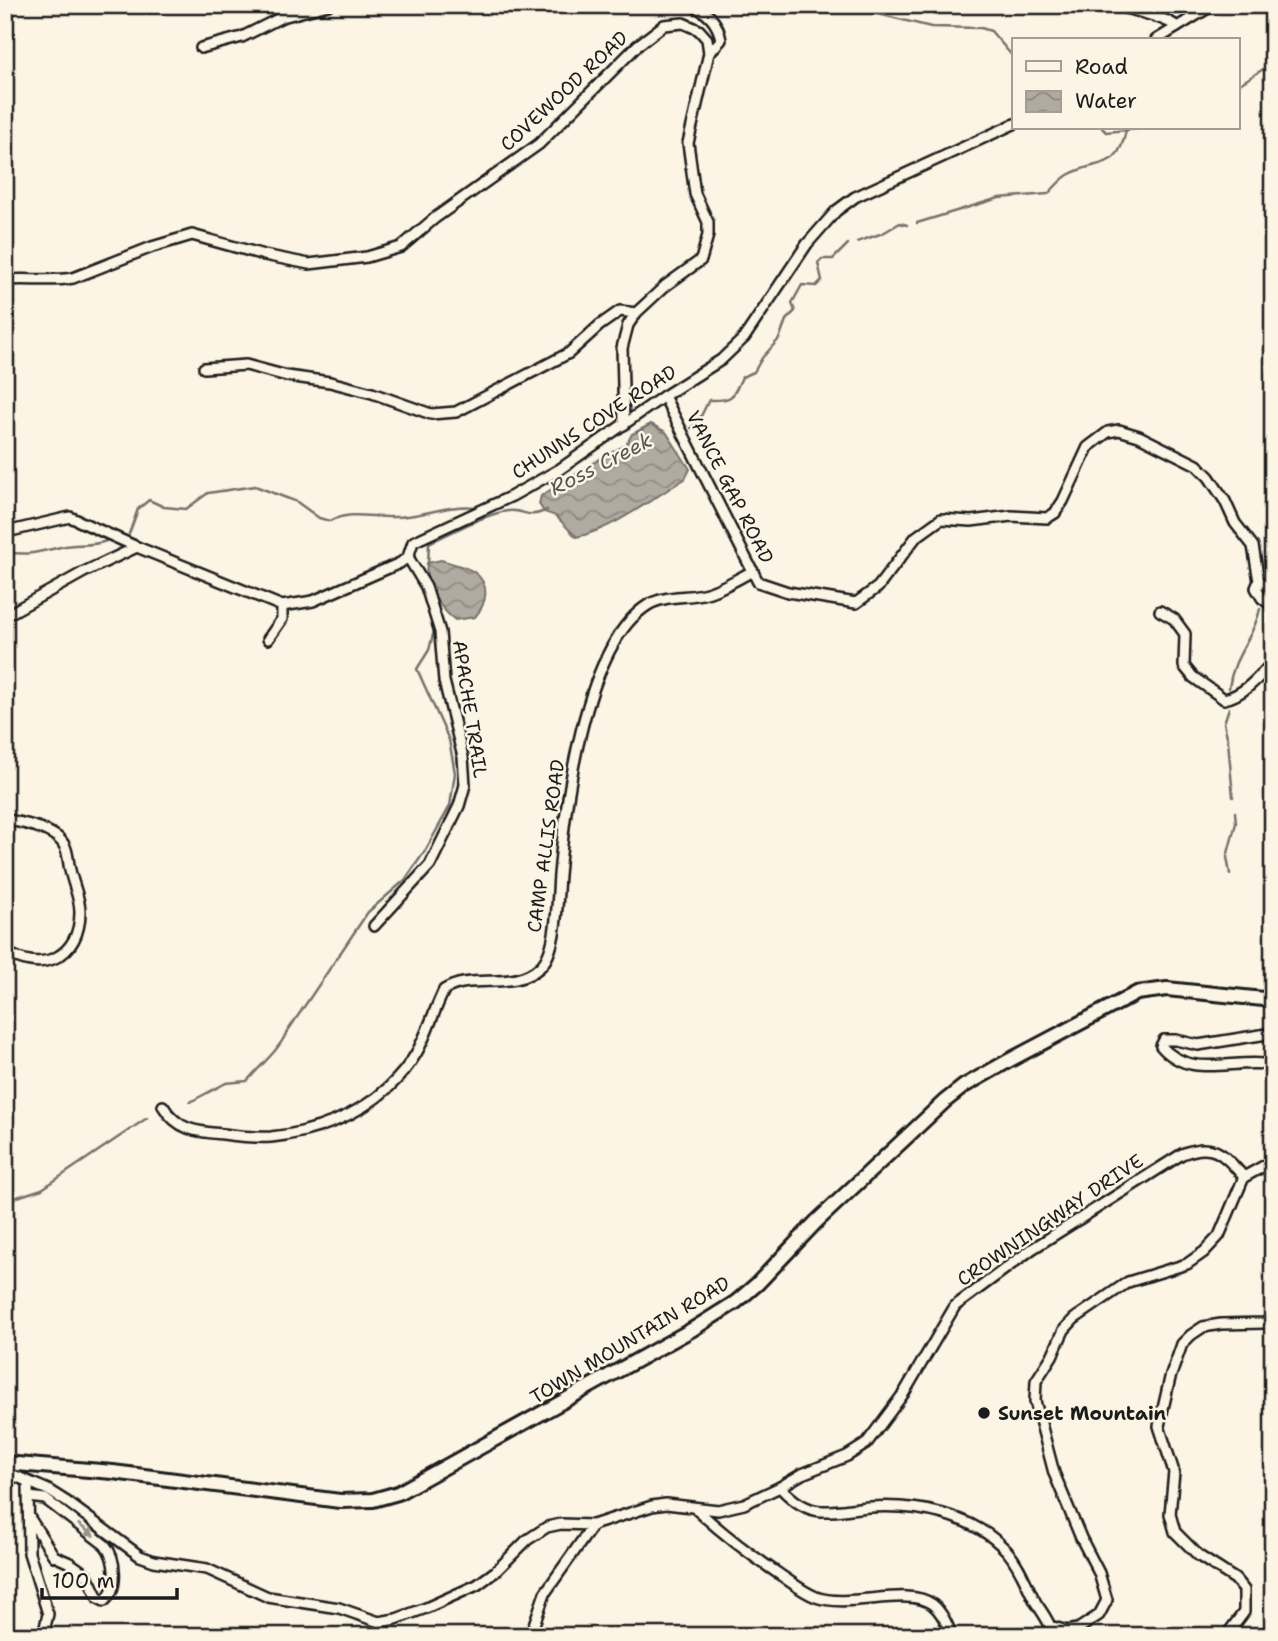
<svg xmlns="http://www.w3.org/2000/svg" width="1278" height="1641" viewBox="0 0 1278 1641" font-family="'Shantell Sans',sans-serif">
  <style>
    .water { fill: url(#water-waves); stroke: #75726c; stroke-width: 2 }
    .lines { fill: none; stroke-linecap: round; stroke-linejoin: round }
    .stream { stroke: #75726c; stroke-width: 2.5 }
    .minor-casing { stroke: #1c1c1c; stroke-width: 14 }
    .secondary-casing { stroke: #1c1c1c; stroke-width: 18 }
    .minor { stroke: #fcf5e5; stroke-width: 9 }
    .secondary { stroke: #fcf5e5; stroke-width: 12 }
    .oneway { fill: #97938b }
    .poi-dot { fill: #1c1c1c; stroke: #fcf5e5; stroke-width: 2.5 }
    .labels { text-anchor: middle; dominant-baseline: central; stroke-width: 5; stroke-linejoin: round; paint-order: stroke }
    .street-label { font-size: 19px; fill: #1c1c1c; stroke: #fcf5e5 }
    .poi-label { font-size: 19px; font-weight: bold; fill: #1c1c1c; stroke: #fcf5e5; text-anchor: start }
    .water-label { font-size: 21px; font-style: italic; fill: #575551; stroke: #fcf5e5 }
  </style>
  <defs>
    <pattern id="water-waves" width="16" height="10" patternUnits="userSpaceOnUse" patternTransform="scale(1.75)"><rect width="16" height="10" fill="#b0aba1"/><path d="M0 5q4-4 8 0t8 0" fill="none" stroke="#8e8a82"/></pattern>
  </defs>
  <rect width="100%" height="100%" fill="#fcf5e5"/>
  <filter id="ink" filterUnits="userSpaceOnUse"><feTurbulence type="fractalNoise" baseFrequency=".0143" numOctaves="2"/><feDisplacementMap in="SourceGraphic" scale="14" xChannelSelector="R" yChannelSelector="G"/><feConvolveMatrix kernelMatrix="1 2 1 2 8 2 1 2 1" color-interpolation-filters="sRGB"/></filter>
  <g filter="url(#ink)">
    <g class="water">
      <path d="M651 424 666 432 690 469 685 479C653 498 612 530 576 537L556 516 544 512 539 504 541 496 606 455 626 445 632 434Z"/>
      <path d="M441 560C451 563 465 566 474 572 491 584 487 603 475 617L455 620C439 608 423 583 427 563Z"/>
    </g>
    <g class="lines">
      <g class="stream">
        <polyline points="853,5 866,11 931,27 981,28 991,31 1014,58"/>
        <polyline points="1238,85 1273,63"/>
        <polyline points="1102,128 1106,132 1148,128"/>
        <path d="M917 223 999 198 1048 194C1054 188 1061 179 1068 175 1098 158 1118 173 1126 130"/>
        <polyline points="857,242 883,233 900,223 907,225"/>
        <path d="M691 428 698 422 709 400C733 401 733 397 742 377L754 372 762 358 779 339 786 320 795 311 792 303 802 285 816 286 822 280 818 263 822 259H833L848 244"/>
        <path d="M129 534 138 509 149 500 164 507 186 509 208 493 255 486 297 502 319 518 330 521C351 510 372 518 394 517 422 517 448 504 475 507"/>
        <path d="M5 552C29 556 39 552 61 547 76 543 91 547 106 541"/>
        <path d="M428 564 429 543C452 533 484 514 508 511 525 509 526 520 547 510"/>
        <polyline points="1269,579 1273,574"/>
        <path d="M1229 688C1233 655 1254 638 1260 609"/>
        <polyline points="1229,708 1224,723 1228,741 1233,797"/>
        <polyline points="1230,874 1227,857 1236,823 1235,812"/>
        <path d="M190 1102 226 1083 247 1081C262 1063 277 1053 287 1032L368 912 405 880 425 851 450 806 455 773 449 740 417 669 429 650 435 627"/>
        <polyline points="5,1201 42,1189 147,1118"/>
      </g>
      <g class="minor-casing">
        <g id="minor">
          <path d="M690 5C708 11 718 22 721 40L709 53"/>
          <path d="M1115 5C1130 10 1167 17 1177 27"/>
          <polyline points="1156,40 1213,5"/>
          <polyline points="201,48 242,37 282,17 328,5"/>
          <path d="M5 280C28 278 51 282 73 278L152 247 192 235 264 255 309 264 367 257 401 247 435 218 539 144 638 45 664 25 683 23 699 30 707 39 709 53 688 143 695 194 708 222V235L701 260 665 286 636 313 628 325 622 348 624 425"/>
          <polyline points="204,368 246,365 287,376 330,382 372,393 431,414 456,412 569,353 600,325 620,311 636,313"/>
          <polyline points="664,396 758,582 788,592 856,603 878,587 916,537 941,519 971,521 1011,516 1047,518 1055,513 1063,501 1088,447 1108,432 1119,430 1139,436 1197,465 1209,477 1225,501 1235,523 1253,546 1259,581 1273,589"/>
          <polyline points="5,530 15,530 70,517 137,547 282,606 313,601 400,563 408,557 413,542 512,496 560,469 664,396 721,360 744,338 807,244 836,211 855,197 1014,124"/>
          <polyline points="1259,581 1256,588 1262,598 1273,606"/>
          <path d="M1160 611 1174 619 1185 634 1184 666 1193 677 1224 699C1244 695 1259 677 1273 662"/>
          <polyline points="5,616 84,572 137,547"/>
          <polyline points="268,639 282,619 282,606"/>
          <path d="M5 819C22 823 42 826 57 837 69 846 67 857 70 870 73 885 80 897 80 912 80 957 42 975 5 951"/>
          <polyline points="374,926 430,865 459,806 465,785 463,757 444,681 440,632 426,587 408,557"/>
          <path d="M1273 1033 1198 1045 1176 1040H1164L1161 1046C1191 1081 1235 1057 1273 1065"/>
          <path d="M163 1106C177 1130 196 1132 223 1134 238 1136 255 1138 271 1137 313 1133 358 1116 389 1087 424 1054 425 1030 444 990 472 972 513 992 540 967 558 951 557 899 559 875 565 805 584 645 648 605 666 594 690 599 710 592 725 587 739 578 753 571"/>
          <path d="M5 1470 13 1475 48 1490 67 1502 140 1556 154 1561 207 1569 268 1597 339 1608 379 1622 396 1619 426 1608 477 1585 496 1571 527 1540 547 1527 561 1524 593 1525 652 1506 666 1504 718 1510 744 1504 780 1487C790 1498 805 1510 821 1511 836 1512 853 1508 869 1507 917 1504 973 1514 1007 1551 1021 1567 1026 1585 1036 1603 1041 1610 1046 1617 1050 1626L1067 1631 1078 1629 1099 1615 1107 1600 1099 1573 1081 1538 1054 1473 1035 1401 1036 1381 1052 1356 1064 1330 1074 1319 1128 1282 1187 1264 1204 1252 1219 1236 1244 1177 1273 1161"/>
          <polyline points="28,1482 29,1553 48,1614 43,1636"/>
          <path d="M780 1487 802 1474 847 1456 866 1444 904 1393 955 1306 1032 1249 1182 1154C1214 1141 1223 1154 1244 1177"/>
          <path d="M29 1497 45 1499 105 1545C116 1558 119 1590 104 1601L98 1598 87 1575 70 1563 54 1556 29 1517"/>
          <path d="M695 1508C722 1533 749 1554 779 1574 791 1582 803 1592 816 1597 849 1609 908 1586 932 1604 942 1612 947 1624 952 1636"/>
          <polyline points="530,1636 545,1593 593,1525"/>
          <polyline points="1226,1636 1244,1612 1244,1590 1235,1579 1199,1556 1175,1532 1170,1514 1174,1472 1159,1426 1170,1378 1182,1344 1191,1335 1203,1327 1221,1324 1264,1323 1273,1319"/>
        </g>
      </g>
      <g class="secondary-casing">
        <polyline id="secondary" points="5,1463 113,1472 340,1501 373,1500 398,1493 693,1329 736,1302 757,1284 816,1222 945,1101 964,1086 1010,1060 1137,993 1167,989 1273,1000"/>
      </g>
      <use href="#minor" class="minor"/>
      <use href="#secondary" class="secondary"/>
    </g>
    <defs><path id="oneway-solid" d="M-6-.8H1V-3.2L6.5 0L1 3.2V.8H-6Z" transform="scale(1.75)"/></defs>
    <use class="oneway" href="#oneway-solid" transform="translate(86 1530) rotate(38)"/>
  </g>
  <circle class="poi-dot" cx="984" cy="1413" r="7"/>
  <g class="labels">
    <g class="street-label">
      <text transform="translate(564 91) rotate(-43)">COVEWOOD ROAD</text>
      <text transform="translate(594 422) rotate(-33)">CHUNNS COVE ROAD</text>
      <text transform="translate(730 487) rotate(63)">VANCE GAP ROAD</text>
      <text transform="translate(470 709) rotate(81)">APACHE TRAIL</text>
      <text transform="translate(546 846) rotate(-82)">CAMP ALLIS ROAD</text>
      <text transform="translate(1050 1220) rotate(-34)">CROWNINGWAY DRIVE</text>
      <text transform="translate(630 1340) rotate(-31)">TOWN MOUNTAIN ROAD</text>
    </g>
    <g class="poi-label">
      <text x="998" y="1413">Sunset Mountain</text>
    </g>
    <g class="water-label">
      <text transform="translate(601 464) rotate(-27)">Ross Creek</text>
    </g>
  </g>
  <rect width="1278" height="1641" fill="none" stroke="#fcf5e5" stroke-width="28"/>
  <rect x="14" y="14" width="1250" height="1613" fill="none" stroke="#1c1c1c" stroke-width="2.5" filter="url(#ink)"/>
  <rect x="1012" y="38" width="228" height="91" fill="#fcf5e5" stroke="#a29e95" stroke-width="2"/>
  <rect x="1026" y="61" width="35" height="10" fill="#fcf5e5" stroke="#a29e95" stroke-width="2"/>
  <text x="1075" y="74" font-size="21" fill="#1c1c1c">Road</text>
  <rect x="1026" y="91" width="35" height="21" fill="url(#water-waves)" stroke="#a29e95" stroke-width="2"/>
  <text x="1075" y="108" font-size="21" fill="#1c1c1c">Water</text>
  <path d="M42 1588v10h135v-10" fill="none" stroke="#1c1c1c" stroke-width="3.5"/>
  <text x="52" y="1588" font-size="21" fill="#1c1c1c" stroke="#fcf5e5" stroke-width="5" paint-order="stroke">100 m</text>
</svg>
